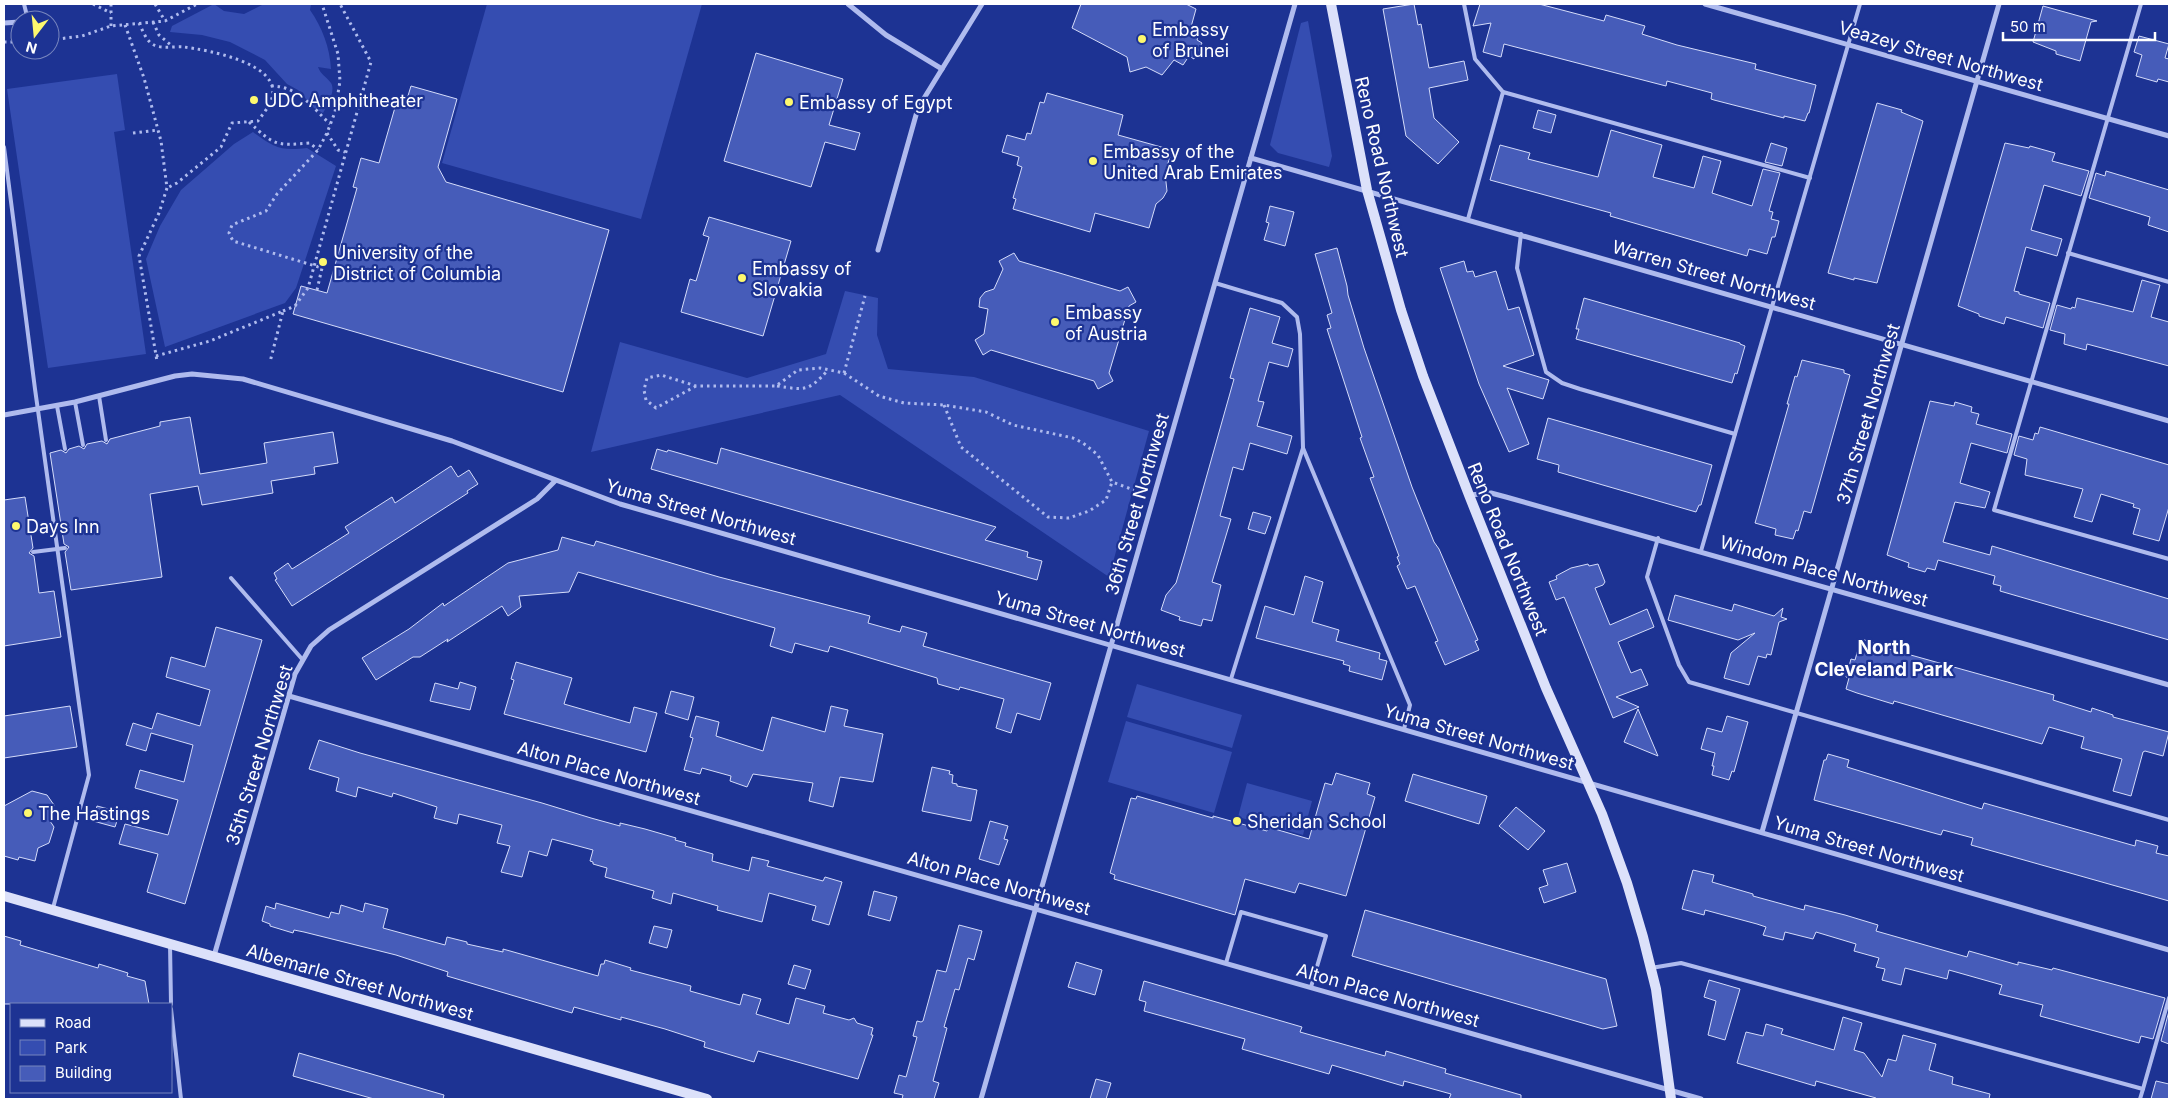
<svg xmlns="http://www.w3.org/2000/svg" width="2173" height="1103" viewBox="0 0 2173 1103" font-family="Inter,sans-serif">
  <style>
    .green { fill: #354db1 }
    .building { fill: #465cb9; stroke: #d5dcfa }
    .lines { fill: none; stroke-linecap: round; stroke-linejoin: round }
    .path { stroke: #afbbee; stroke-width: 3; stroke-dasharray: 2.5 4; stroke-linecap: butt }
    .lane { stroke: #afbbee; stroke-width: 4 }
    .street { stroke: #afbbee; stroke-width: 5 }
    .secondary { stroke: #dce1fa; stroke-width: 10 }
    .poi-dot { fill: #fdf86e; stroke: #1d3393; stroke-width: 2 }
    .labels { text-anchor: middle; dominant-baseline: central; stroke-width: 4.5; stroke-linejoin: round; paint-order: stroke }
    .poi-label { font-size: 18px; fill: #fff; stroke: #1d3393; text-anchor: start }
    .street-label { font-size: 18px; fill: #fff; stroke: #1d3393 }
    .neighbourhood-label { font-size: 19px; font-weight: bold; fill: #fff; stroke: #1d3393 }
  </style>
  <rect width="100%" height="100%" fill="#1d3393"/>
  <g class="green">
    <path d="M214 4 224 11 244 14 262 5 311 4 310 10C322 27 330 48 331 69L318 67C321 75 326 76 331 83 336 91 327 106 323 113L314 108 298 90 287 84 265 60 230 42 202 35 170 32 172 26Z"/>
    <polygon points="487,4 702,4 641,219 442,163"/>
    <polygon points="1308,21 1332,156 1329,167 1278,153 1270,145 1301,23"/>
    <polygon points="117,74 125,130 114,132 146,354 48,368 7,89"/>
    <path d="M253 132C274 148 281 151 307 148L336 166 296 288 285 303 165 347 146 259 160 226 181 190 234 144Z"/>
    <polygon points="845,291 878,298 877,335 888,369 974,377 1149,431 1109,577 840,395 591,452 620,342 747,378 826,354"/>
    <polygon points="1137,684 1242,715 1232,748 1127,717"/>
    <polygon points="1126,721 1232,752 1214,813 1108,782"/>
    <polygon points="1247,783 1312,801 1303,835 1238,817"/>
  </g>
  <g class="building">
    <polygon points="1081,4 1186,4 1196,9 1191,27 1200,32 1197,40 1202,43 1194,59 1189,56 1183,65 1174,60 1162,75 1146,67 1130,72 1127,57 1072,28"/>
    <polygon points="1414,4 1418,25 1421,24 1429,68 1464,61 1468,80 1429,88 1434,118 1459,142 1438,164 1406,136 1383,9"/>
    <polygon points="1480,4 1539,4 1604,21 1606,15 1645,26 1642,34 1645,35 1677,45 1756,64 1755,69 1816,85 1809,113 1808,113 1805,121 1784,116 1784,118 1714,100 1711,99 1712,93 1667,81 1666,86 1504,44 1501,57 1483,52 1491,23 1473,26"/>
    <polygon points="2043,6 2097,21 2091,22 2080,61 2056,54 2056,51 2033,42"/>
    <polygon points="2139,36 2169,44 2165,58 2169,59 2169,82 2158,79 2157,82 2136,76 2142,55 2134,52"/>
    <polygon points="756,53 843,79 829,125 860,133 855,150 825,142 811,187 724,161"/>
    <polygon points="411,86 457,99 438,167 446,182 609,230 563,392 293,314 301,286 327,293 357,188 353,187 361,158 379,163 398,97 407,99"/>
    <polygon points="1047,93 1123,115 1118,135 1172,150 1165,173 1167,191 1163,198 1156,204 1149,228 1095,213 1090,232 1013,209 1016,199 1013,198 1022,167 1017,165 1019,157 1002,152 1007,135 1025,140 1027,133 1031,134 1040,102 1044,103"/>
    <polygon points="1877,103 1902,110 1901,112 1923,121 1877,283 1854,278 1854,280 1828,273"/>
    <polygon points="1538,110 1556,115 1551,133 1533,128"/>
    <polygon points="1611,130 1662,145 1653,177 1694,188 1703,156 1721,161 1712,193 1752,206 1763,169 1780,173 1769,211 1773,212 1771,219 1779,221 1775,237 1772,237 1767,254 1749,249 1747,256 1610,216 1611,213 1490,180 1500,145 1530,153 1528,159 1598,177"/>
    <polygon points="1771,143 1787,148 1782,166 1765,162"/>
    <polygon points="2005,143 2029,148 2030,146 2055,153 2052,161 2089,171 2081,196 2044,185 2031,230 2062,239 2057,256 2026,247 2014,291 2019,292 2019,294 2050,303 2043,328 2006,317 2004,324 1979,316 1979,314 1958,306"/>
    <polygon points="2106,171 2169,190 2169,232 2148,225 2150,217 2089,198 2096,173 2105,176"/>
    <polygon points="1270,206 1294,212 1285,246 1264,240 1269,223 1266,222"/>
    <polygon points="709,217 791,241 763,336 681,312 690,279 696,281 709,237 703,235"/>
    <polygon points="1337,248 1347,286 1348,295 1364,348 1412,487 1434,542 1439,549 1478,640 1475,641 1479,650 1445,665 1435,642 1438,641 1415,586 1407,589 1397,566 1400,564 1397,557 1399,556 1370,478 1374,477 1360,438 1362,437 1327,329 1331,328 1327,315 1332,313 1315,254"/>
    <polygon points="1014,253 1019,261 1120,291 1128,287 1136,302 1129,306 1109,373 1113,381 1098,389 1094,381 991,350 983,355 975,340 984,334 988,309 979,307 980,298 985,292 994,289 1003,269 999,261"/>
    <polygon points="1464,261 1467,272 1473,271 1475,277 1496,271 1508,310 1519,307 1534,355 1503,366 1549,380 1543,399 1507,388 1529,444 1509,452 1479,384 1440,268"/>
    <polygon points="2142,280 2160,285 2151,317 2169,322 2169,366 2087,344 2086,350 2064,344 2065,334 2050,330 2057,305 2071,309 2072,307 2075,308 2077,298 2133,312"/>
    <polygon points="1584,298 1740,343 1740,344 1745,346 1737,374 1735,373 1732,383 1576,339 1579,329 1576,329"/>
    <polygon points="1250,308 1280,317 1272,343 1293,349 1288,367 1269,362 1258,401 1264,402 1257,426 1292,436 1287,454 1250,443 1243,470 1233,467 1220,516 1231,519 1212,582 1221,585 1212,621 1203,619 1201,626 1179,620 1180,617 1161,610 1166,595 1176,583 1185,553 1234,379 1230,378"/>
    <polygon points="1802,360 1844,370 1844,373 1850,375 1811,513 1804,511 1798,531 1796,530 1793,539 1775,535 1776,529 1755,523 1789,404 1787,404 1795,376 1797,377"/>
    <polygon points="1930,401 1954,406 1955,402 1972,407 1971,412 1979,414 1976,424 2012,434 2007,453 1971,443 1960,483 1990,492 1985,508 1955,502 1943,542 1990,555 1992,546 2169,599 2169,640 2000,591 2001,586 1993,584 1995,576 1938,560 1935,570 1927,568 1925,572 1908,567 1909,563 1887,555"/>
    <polygon points="190,417 200,474 267,463 264,443 333,432 338,463 314,467 315,474 271,481 273,493 249,497 202,505 198,486 150,494 162,577 71,590 65,552 69,547 64,544 50,453 61,450 66,453 69,449 79,446 84,449 87,444 102,441 107,444 110,439 160,426 160,422"/>
    <polygon points="1548,418 1712,465 1701,505 1699,505 1696,512 1558,472 1559,465 1537,459"/>
    <polygon points="2040,427 2169,465 2169,507 2159,541 2133,534 2140,509 2133,507 2134,504 2101,494 2092,522 2074,517 2083,489 2025,475 2027,459 2014,455 2019,436 2033,440 2035,433 2038,434"/>
    <polygon points="721,448 996,527 985,540 1028,552 1027,557 1042,561 1037,580 651,469 657,449 667,452 668,450 717,464"/>
    <polygon points="451,466 458,477 469,470 478,484 467,491 468,493 292,606 275,580 277,579 274,573 288,563 292,569 349,533 345,527 392,497 395,503"/>
    <polygon points="25,497 33,548 29,553 34,556 39,593 54,591 61,637 4,646 4,500"/>
    <polygon points="1253,512 1271,517 1265,534 1248,529"/>
    <polygon points="562,537 594,546 596,541 719,577 870,616 868,623 900,632 902,626 927,633 923,646 1051,683 1040,720 1017,713 1011,733 996,728 1004,699 960,687 959,690 938,684 937,678 830,646 828,652 795,643 792,653 770,646 775,628 578,572 569,592 519,596 521,607 508,616 502,606 447,642 448,639 420,657 413,657 376,680 362,658 409,629 443,603 444,606 508,563 558,550"/>
    <polygon points="1588,564 1589,566 1598,564 1605,582 1603,585 1595,588 1610,625 1647,609 1654,627 1618,642 1631,673 1641,669 1648,685 1616,697 1639,707 1613,718 1565,599 1564,597 1556,600 1549,582 1557,579 1556,576 1571,568"/>
    <polygon points="1305,576 1323,582 1312,622 1339,630 1336,641 1380,653 1379,659 1387,661 1382,680 1349,671 1350,666 1343,664 1344,661 1256,638 1265,606 1294,615"/>
    <polygon points="1675,595 1732,611 1734,604 1774,616 1783,608 1781,617 1787,619 1779,622 1771,655 1767,654 1766,658 1758,656 1749,685 1724,678 1731,653 1755,633 1738,640 1668,620"/>
    <polygon points="216,627 262,640 185,904 147,892 158,854 119,844 125,824 168,835 178,800 135,788 140,770 184,782 193,745 151,733 146,751 126,745 133,723 152,729 157,713 200,726 210,690 166,677 171,657 205,667"/>
    <polygon points="1861,639 1882,645 1882,647 2054,695 2053,700 2091,712 2092,708 2113,715 2113,717 2169,732 2163,756 2145,751 2143,752 2131,796 2113,791 2122,759 2081,748 2084,737 2049,727 2042,744 1894,701 1893,704 1857,693 1846,689 1849,678 1846,677 1851,659 1855,660"/>
    <polygon points="516,662 572,678 564,704 630,723 634,707 657,713 646,752 504,714 514,680 511,679"/>
    <polygon points="460,682 476,687 470,710 430,701 435,683 458,689"/>
    <polygon points="671,691 694,697 688,720 665,713"/>
    <polygon points="70,706 77,747 4,758 4,716"/>
    <polygon points="831,706 848,710 844,726 883,734 873,782 840,777 833,807 809,801 813,783 753,774 747,787 730,781 731,776 702,768 700,774 684,770 693,738 690,737 696,716 719,722 716,736 763,751 772,717 825,732"/>
    <polygon points="1638,709 1658,756 1624,742"/>
    <polygon points="1727,716 1748,722 1734,772 1732,771 1729,780 1712,775 1714,766 1712,766 1715,753 1701,749 1707,728 1722,732"/>
    <polygon points="319,740 360,753 542,803 591,818 620,826 620,823 645,829 676,838 675,840 686,843 685,846 713,854 712,861 749,871 752,857 769,861 767,866 823,881 825,877 842,882 829,925 812,920 816,906 769,893 762,922 717,910 718,906 673,893 671,904 652,898 654,891 605,877 607,868 593,864 593,862 590,861 593,850 552,839 547,856 529,851 522,877 501,872 510,846 497,843 502,825 459,814 457,824 434,818 437,807 393,793 392,797 358,787 356,797 336,791 339,778 309,769"/>
    <polygon points="1828,754 1849,760 1847,767 1982,809 1984,803 2135,846 2136,840 2158,846 2156,853 2169,856 2169,901 1971,845 1973,838 1943,830 1941,835 1814,800 1824,760 1826,760"/>
    <polygon points="932,767 950,771 949,774 953,775 952,783 957,784 957,786 977,790 971,821 922,811"/>
    <polygon points="1336,773 1370,783 1367,794 1375,797 1346,896 1299,883 1295,893 1245,879 1235,915 1114,879 1115,875 1110,873 1131,798 1136,799 1137,796 1213,818 1213,816 1267,831 1268,827 1309,839 1325,783 1332,785"/>
    <polygon points="1413,774 1487,796 1479,824 1405,801"/>
    <polygon points="32,791 47,795 54,805 50,821 54,827 49,843 38,848 35,861 19,857 18,860 4,856 4,806"/>
    <polygon points="97,806 120,812 115,827 93,821"/>
    <polygon points="1516,807 1545,831 1528,850 1499,826"/>
    <polygon points="990,821 1008,826 1004,839 1008,840 999,865 979,859"/>
    <polygon points="1567,863 1576,892 1544,903 1539,888 1548,885 1543,870"/>
    <polygon points="1693,870 1714,875 1712,882 1753,894 1753,896 1804,910 1805,905 1845,915 1878,925 1876,931 1967,957 1969,951 2018,965 2018,962 2052,970 2053,968 2165,998 2153,1039 2141,1036 2139,1043 2040,1016 2043,1005 1999,994 2002,985 1949,970 1947,979 1905,968 1901,985 1882,980 1885,969 1876,967 1879,958 1854,951 1856,944 1816,932 1813,939 1785,932 1783,940 1763,935 1766,927 1757,924 1705,910 1704,915 1682,909"/>
    <polygon points="874,891 897,897 890,921 868,915"/>
    <polygon points="276,903 329,918 331,912 339,914 341,905 363,912 365,903 388,909 383,928 445,945 447,937 467,942 467,944 503,952 503,949 598,976 601,964 604,964 605,960 631,968 630,970 691,986 690,991 740,1005 743,994 761,999 756,1014 789,1024 796,998 825,1006 823,1013 849,1020 854,1018 857,1023 873,1028 871,1035 873,1035 858,1079 758,1051 754,1062 704,1047 705,1042 665,1029 621,1017 621,1020 574,1007 572,1013 447,976 448,972 396,955 304,932 294,930 293,933 270,926 270,924 262,921 266,906 275,909"/>
    <polygon points="1365,910 1606,979 1617,1026 1603,1029 1352,956"/>
    <polygon points="959,925 982,931 974,960 968,958 959,990 955,989 944,1027 947,1028 933,1081 939,1083 934,1099 902,1099 903,1095 894,1093 899,1075 906,1077 917,1037 913,1036 917,1021 921,1022 923,1021 937,970 946,972"/>
    <polygon points="654,926 672,930 667,948 649,943"/>
    <polygon points="4,936 21,941 20,945 98,968 99,964 128,973 127,976 145,981 149,1004 4,1004"/>
    <polygon points="1076,962 1102,970 1095,995 1068,987"/>
    <polygon points="794,965 811,970 805,989 788,984"/>
    <polygon points="1709,980 1740,989 1725,1040 1708,1035 1716,1001 1704,997"/>
    <polygon points="1144,981 1302,1027 1300,1032 1385,1056 1386,1051 1446,1069 1445,1073 1521,1095 1521,1099 1449,1099 1451,1094 1404,1081 1403,1086 1332,1065 1329,1074 1242,1049 1245,1039 1144,1011 1146,1002 1139,1000"/>
    <polygon points="2169,1011 2169,1044 2161,1041"/>
    <polygon points="1843,1017 1862,1023 1854,1050 1864,1053 1882,1077 1888,1059 1896,1061 1903,1035 1936,1044 1929,1070 1953,1077 1952,1084 1990,1094 1989,1099 1876,1099 1876,1098 1816,1081 1815,1086 1737,1063 1746,1032 1763,1036 1766,1024 1783,1029 1781,1034 1834,1050"/>
    <polygon points="299,1053 444,1095 443,1099 374,1099 293,1076"/>
    <polygon points="1096,1079 1111,1083 1106,1099 1090,1099"/>
    <polygon points="2156,1081 2169,1084 2169,1099 2151,1099"/>
  </g>
  <g class="lines">
    <g class="path">
      <polyline points="93,4 111,13"/>
      <polyline points="111,4 111,26"/>
      <polyline points="155,4 165,21"/>
      <polyline points="153,22 159,35 172,46"/>
      <path d="M139 23C143 31 146 41 154 45 161 49 176 46 184 47 207 50 282 63 272 98 270 106 262 115 258 121L232 123 221 147 177 183 167 188"/>
      <polyline points="125,25 144,78 161,141 167,188 159,213 139,256 157,361"/>
      <polyline points="50,40 82,36 111,26 165,21 197,4"/>
      <polyline points="4,42 20,42"/>
      <path d="M271 86C298 86 312 107 330 124"/>
      <path d="M249 122C274 145 275 146 310 143L318 150"/>
      <polyline points="133,133 158,130"/>
      <polyline points="327,133 338,150 345,152"/>
      <polyline points="317,290 322,268 233,241 229,233 232,225 266,211 277,194 318,150 327,133 335,112 340,81 338,54 322,4"/>
      <polyline points="283,311 295,306 308,288 371,62 340,4"/>
      <polyline points="156,356 210,341 283,311 270,362"/>
      <polyline points="844,373 865,296"/>
      <polyline points="696,386 656,408 646,400 644,390 647,378 661,375 696,386 776,386 798,370 820,368 844,373 879,396 904,403 944,405 986,412 1013,425 1073,438 1083,443 1098,455 1112,482 1134,490"/>
      <path d="M777 386C805 390 808 392 828 370"/>
      <polyline points="944,405 961,447 1048,517 1069,518 1089,511 1106,500 1112,482"/>
    </g>
    <g class="lane">
      <polyline points="24,4 28,20"/>
      <polyline points="1464,4 1475,59 1503,92"/>
      <polyline points="2141,4 1994,510 2169,559"/>
      <polyline points="4,147 35,389 89,775 53,908"/>
      <polyline points="1468,219 1503,92 1810,178"/>
      <polyline points="1521,234 1517,268 1546,372 1562,383 1580,389 1735,434"/>
      <polyline points="2068,253 2169,282"/>
      <polyline points="1215,283 1282,303 1297,317 1300,334 1303,448 1231,679"/>
      <polyline points="99,396 106,440"/>
      <polyline points="75,402 83,445"/>
      <polyline points="57,406 65,449"/>
      <polyline points="1303,448 1410,705 1404,729"/>
      <polyline points="1658,538 1647,577 1679,665 1689,682 2169,820"/>
      <polyline points="1701,551 1860,4"/>
      <polyline points="33,552 65,548"/>
      <polyline points="231,578 302,659"/>
      <polyline points="170,944 171,1004"/>
      <polyline points="1226,963 1241,912 1326,936 1311,987"/>
      <polyline points="1651,968 1681,963 2143,1089 2140,1099"/>
      <polyline points="171,1009 181,1099"/>
      <polyline points="2143,1089 2169,998"/>
    </g>
    <g class="street">
      <polyline points="848,4 886,35 942,69"/>
      <polyline points="1705,4 2169,136"/>
      <polyline points="4,23 20,22"/>
      <polyline points="1251,158 2169,421"/>
      <polyline points="878,250 918,108 982,4"/>
      <polyline points="4,415 75,402 175,376 192,374 243,379 452,441 620,504 2169,950"/>
      <polyline points="1470,495 1491,493 1506,497 2169,685"/>
      <polyline points="289,696 1701,1099"/>
      <polyline points="1762,832 1999,4"/>
      <polyline points="214,956 295,674 311,646 329,630 537,499 555,481"/>
      <polyline points="981,1099 1295,4"/>
    </g>
    <g class="secondary">
      <polyline points="1331,4 1367,190 1401,310 1423,376 1469,495 1546,688 1602,814 1627,883 1643,937 1656,989 1671,1099"/>
      <polyline points="4,896 707,1099"/>
    </g>
  </g>
  <g class="poi-dot">
    <circle cx="1142" cy="39" r="5"/>
    <circle cx="254" cy="100" r="5"/>
    <circle cx="789" cy="102" r="5"/>
    <circle cx="1093" cy="161" r="5"/>
    <circle cx="323" cy="262" r="5"/>
    <circle cx="742" cy="278" r="5"/>
    <circle cx="1055" cy="322" r="5"/>
    <circle cx="16" cy="526" r="5"/>
    <circle cx="28" cy="813" r="5"/>
    <circle cx="1237" cy="821" r="5"/>
  </g>
  <g class="labels">
    <g class="poi-label">
      <text x="1152" y="29">Embassy<tspan x="1152" dy="21">of Brunei</tspan></text>
      <text x="264" y="100">UDC Amphitheater</text>
      <text x="799" y="102">Embassy of Egypt</text>
      <text x="1103" y="151">Embassy of the<tspan x="1103" dy="21">United Arab Emirates</tspan></text>
      <text x="333" y="252">University of the<tspan x="333" dy="21">District of Columbia</tspan></text>
      <text x="752" y="268">Embassy of<tspan x="752" dy="21">Slovakia</tspan></text>
      <text x="1065" y="312">Embassy<tspan x="1065" dy="21">of Austria</tspan></text>
      <text x="26" y="526">Days Inn</text>
      <text x="38" y="813">The Hastings</text>
      <text x="1247" y="821">Sheridan School</text>
    </g>
    <g class="street-label">
      <text transform="translate(1941 56) rotate(16)">Veazey Street Northwest</text>
      <text transform="translate(1382 167) rotate(77)">Reno Road Northwest</text>
      <text transform="translate(1714 275) rotate(16)">Warren Street Northwest</text>
      <text transform="translate(1868 414) rotate(-74)">37th Street Northwest</text>
      <text transform="translate(1137 504) rotate(-74)">36th Street Northwest</text>
      <text transform="translate(701 512) rotate(16)">Yuma Street Northwest</text>
      <text transform="translate(1508 549) rotate(68)">Reno Road Northwest</text>
      <text transform="translate(1824 571) rotate(16)">Windom Place Northwest</text>
      <text transform="translate(1090 624) rotate(16)">Yuma Street Northwest</text>
      <text transform="translate(1479 737) rotate(16)">Yuma Street Northwest</text>
      <text transform="translate(259 755) rotate(-73)">35th Street Northwest</text>
      <text transform="translate(609 773) rotate(16)">Alton Place Northwest</text>
      <text transform="translate(1869 849) rotate(16)">Yuma Street Northwest</text>
      <text transform="translate(999 883) rotate(16)">Alton Place Northwest</text>
      <text transform="translate(360 982) rotate(16)">Albemarle Street Northwest</text>
      <text transform="translate(1388 995) rotate(16)">Alton Place Northwest</text>
    </g>
    <g class="neighbourhood-label">
      <text x="1884" y="647">North<tspan x="1884" dy="22">Cleveland Park</tspan></text>
    </g>
  </g>
  <rect width="2173" height="1103" fill="none" stroke="#ffffff" stroke-width="10"/>
  <rect x="10" y="1003" width="162" height="90" fill="#1d3393" stroke="#7785be"/>
  <rect x="20" y="1019" width="25" height="8" fill="#dce1fa" stroke="#7785be"/>
  <text x="55" y="1028" font-size="15" fill="#ffffff">Road</text>
  <rect x="20" y="1040" width="25" height="15" fill="#354db1" stroke="#7785be"/>
  <text x="55" y="1053" font-size="15" fill="#ffffff">Park</text>
  <rect x="20" y="1066" width="25" height="15" fill="#465cb9" stroke="#7785be"/>
  <text x="55" y="1078" font-size="15" fill="#ffffff">Building</text>
  <g transform="translate(35 35) rotate(196)"><circle r="24" fill="#1d3393" stroke="#7785be"/>
  <path d="M0-4L9 19L0 12L-9 19Z" fill="#fdf86e"/>
  <text y="-8" font-size="14" font-weight="bold" text-anchor="middle" fill="#ffffff">N</text>
  </g>
  <path d="M2003 32v8h152v-8" fill="none" stroke="#ffffff" stroke-width="2.5"/>
  <text x="2010" y="32" font-size="15" fill="#ffffff" stroke="#1d3393" stroke-width="4" paint-order="stroke">50 m</text>
</svg>
